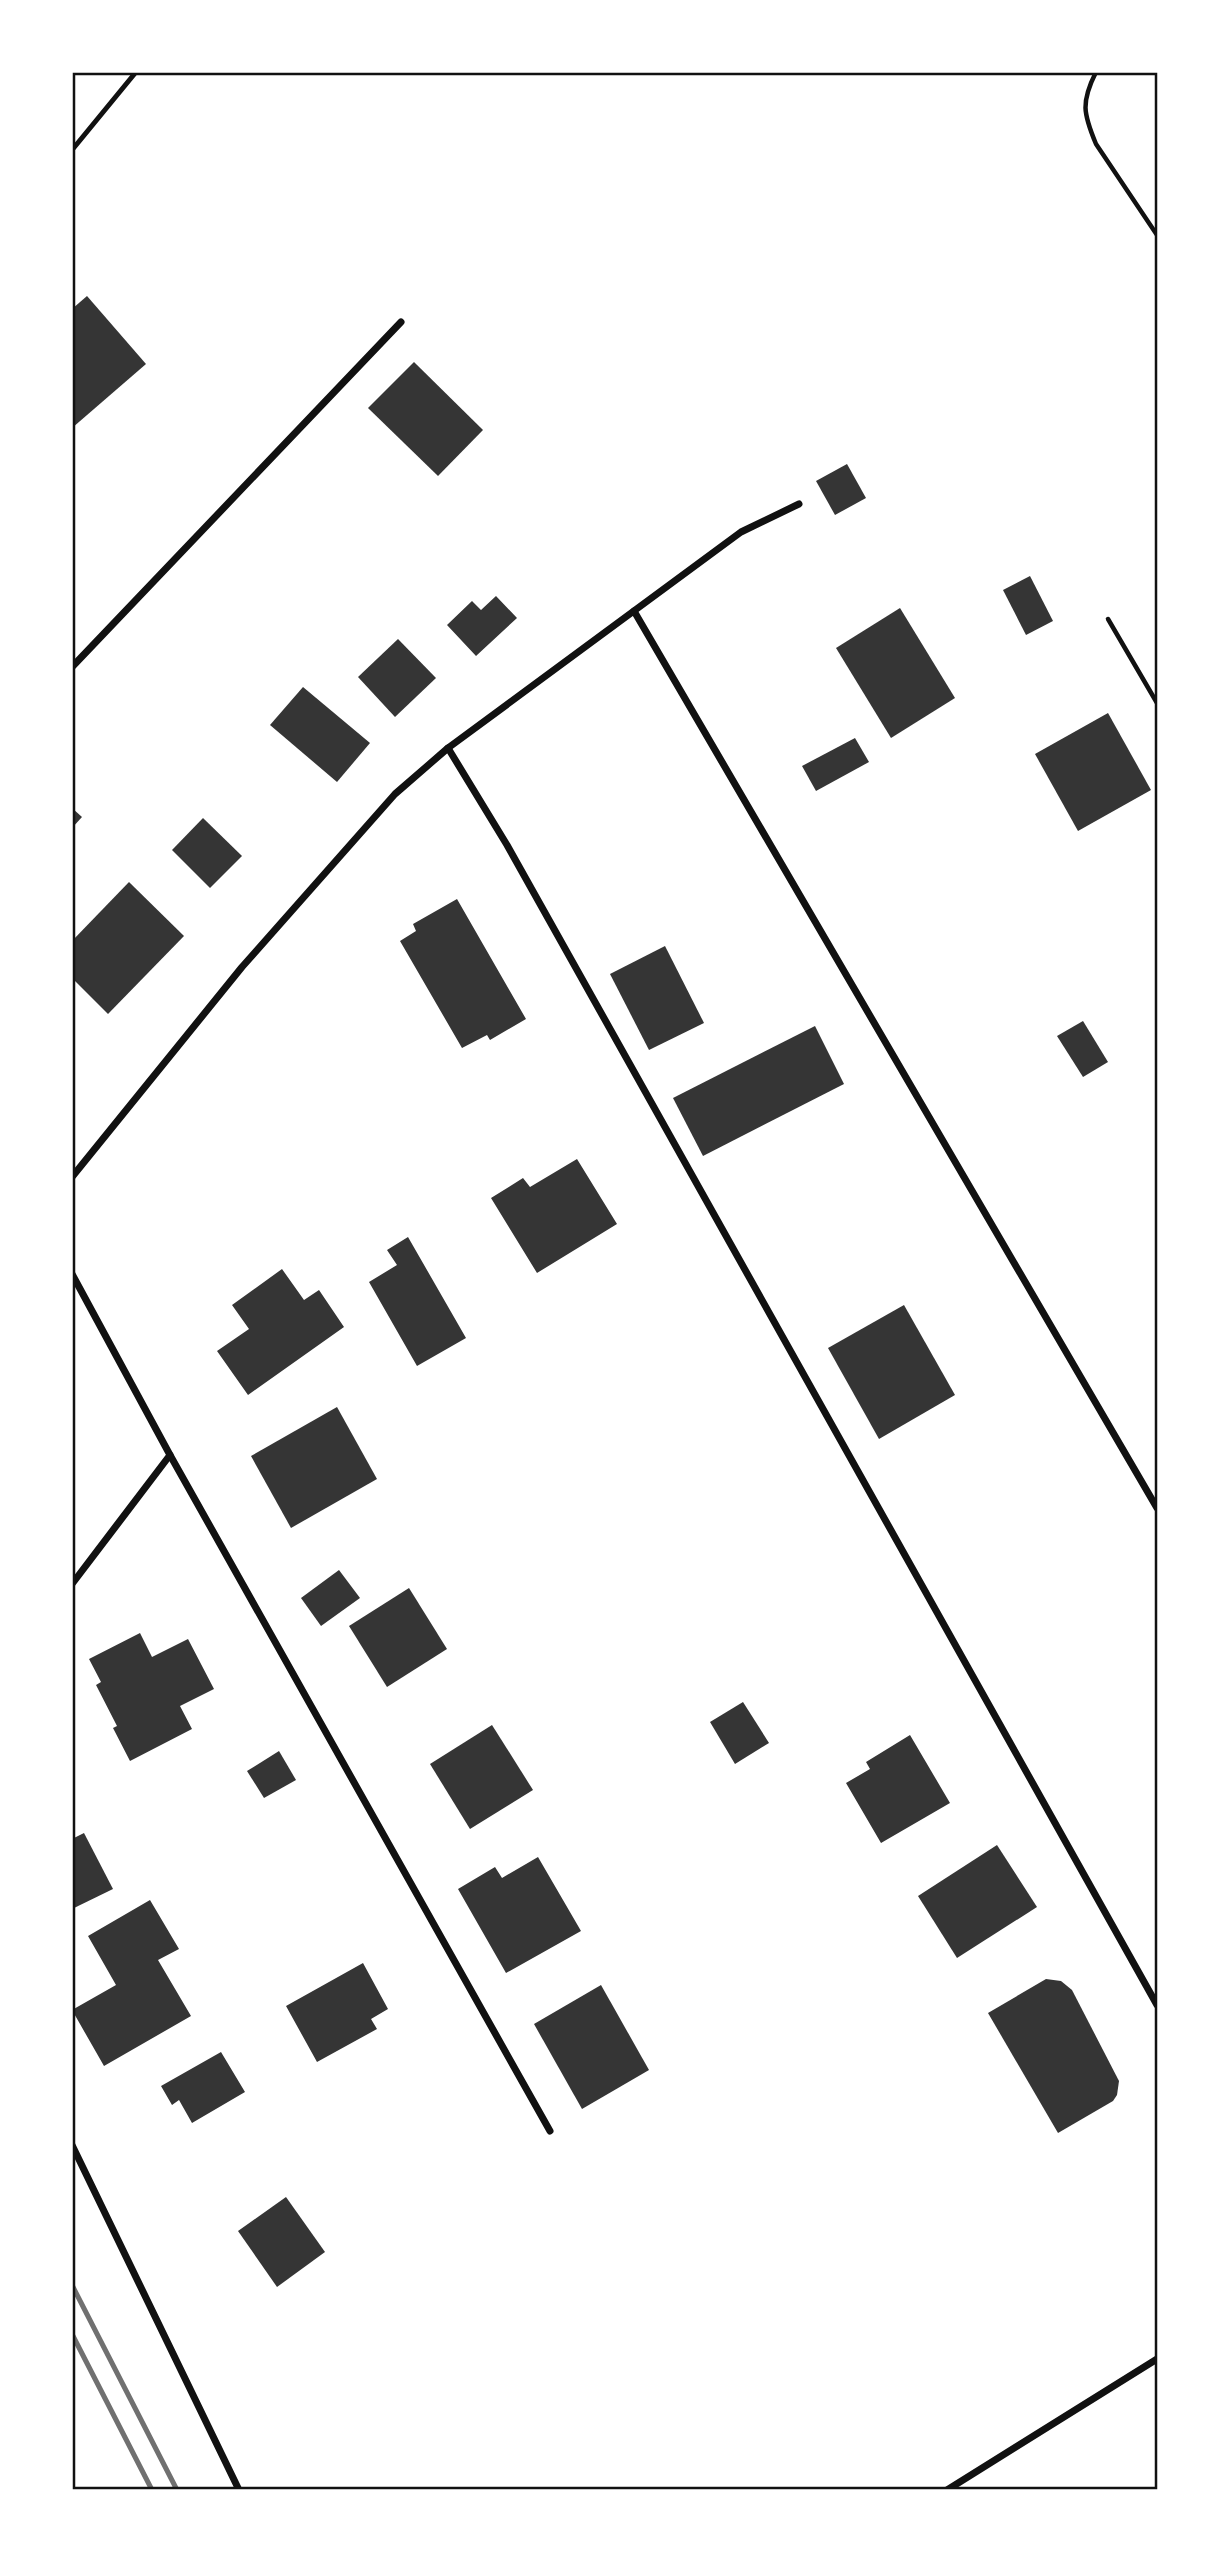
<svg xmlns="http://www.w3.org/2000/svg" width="1229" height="2562" viewBox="0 0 1229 2562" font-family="Overpass,sans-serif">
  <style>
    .building { fill: #353535 }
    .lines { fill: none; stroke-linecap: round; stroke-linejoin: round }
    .path { stroke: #111; stroke-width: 4.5 }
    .service { stroke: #111; stroke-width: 5 }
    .minor { stroke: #111; stroke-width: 7 }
    .rail { stroke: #707070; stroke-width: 5 }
    .neatline { fill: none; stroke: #111; stroke-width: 2.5 }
  </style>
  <rect width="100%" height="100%" fill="#fff"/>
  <g class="building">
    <polygon points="87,296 146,364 72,428 72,309"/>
    <polygon points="414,362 483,430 438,476 368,408"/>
    <polygon points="847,464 866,498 835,515 816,481"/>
    <polygon points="1030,576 1053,621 1026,635 1003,590"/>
    <polygon points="496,596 517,618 476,656 447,625 472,601 481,610"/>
    <polygon points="900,608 955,698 891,738 836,648"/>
    <polygon points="398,639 436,678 395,717 358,677"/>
    <polygon points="303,687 370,743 337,782 270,725"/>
    <polygon points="1108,713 1151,790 1078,831 1035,754"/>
    <polygon points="855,738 869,762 816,791 802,766"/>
    <polygon points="72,808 82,817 72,828"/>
    <polygon points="203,818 242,856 210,888 172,850"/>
    <polygon points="129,882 184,936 108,1014 72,978 72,941"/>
    <polygon points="457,899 526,1019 490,1040 487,1035 462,1048 400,941 416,931 413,924"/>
    <polygon points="665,946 704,1023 649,1050 610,974"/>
    <polygon points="1083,1021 1108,1062 1083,1077 1057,1036"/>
    <polygon points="815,1026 844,1084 703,1156 673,1098"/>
    <polygon points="577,1159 617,1224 537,1273 491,1198 523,1178 530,1187"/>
    <polygon points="408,1237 466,1338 417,1366 369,1282 397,1265 387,1250"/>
    <polygon points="282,1269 304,1300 319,1290 344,1327 248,1395 217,1351 249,1329 232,1305"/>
    <polygon points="904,1305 955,1395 879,1439 828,1348"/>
    <polygon points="337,1407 377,1479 291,1528 251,1456"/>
    <polygon points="339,1570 360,1598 321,1626 301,1598"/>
    <polygon points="409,1588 447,1649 387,1687 349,1626"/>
    <polygon points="140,1633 152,1657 188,1639 214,1689 180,1706 192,1729 130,1761 113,1728 117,1726 96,1685 101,1682 89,1659"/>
    <polygon points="743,1702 769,1743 735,1764 710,1722"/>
    <polygon points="492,1725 533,1790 470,1829 430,1764"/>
    <polygon points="910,1735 950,1803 881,1843 846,1783 870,1769 866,1762"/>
    <polygon points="279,1751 296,1780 264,1798 247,1771"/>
    <polygon points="84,1833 113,1889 72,1909 72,1839"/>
    <polygon points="997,1845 1037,1907 957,1958 918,1896"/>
    <polygon points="538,1857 581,1931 506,1973 458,1889 495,1867 502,1878"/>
    <polygon points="150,1900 179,1949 158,1960 191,2016 104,2066 72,2010 116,1985 88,1936"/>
    <polygon points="363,1963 388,2009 371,2019 377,2029 317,2062 286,2006"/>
    <polygon points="1046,1979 1061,1981 1072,1990 1119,2081 1117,2095 1113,2101 1058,2133 988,2013"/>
    <polygon points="601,1985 649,2070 582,2109 534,2024"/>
    <polygon points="221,2052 245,2092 192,2123 179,2100 172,2105 161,2086"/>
    <polygon points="286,2197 325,2252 277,2287 238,2231"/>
  </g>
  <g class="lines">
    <g class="path">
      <path d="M1096 72C1081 102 1083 113 1096 144L1157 235"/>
      <polyline points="1108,619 1157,703"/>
    </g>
    <polyline class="service" points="72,150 136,72"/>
    <g class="minor">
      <polyline points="634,611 1157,1508"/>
      <polyline points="72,667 401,322"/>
      <polyline points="448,748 507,845 1157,2005"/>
      <polyline points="72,1177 242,967 395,794 448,748 741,532 799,504"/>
      <polyline points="72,1274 170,1455 72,1584"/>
      <polyline points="170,1455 550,2131"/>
      <polyline points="72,2145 239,2490"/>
      <polyline points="947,2490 1157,2359"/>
    </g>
    <g class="rail">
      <polyline points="72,2285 177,2490"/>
      <polyline points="72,2334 152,2490"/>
    </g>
  </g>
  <rect width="1229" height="2562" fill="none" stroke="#ffffff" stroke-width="147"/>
  <rect x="74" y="74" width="1082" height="2414" class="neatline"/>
</svg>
